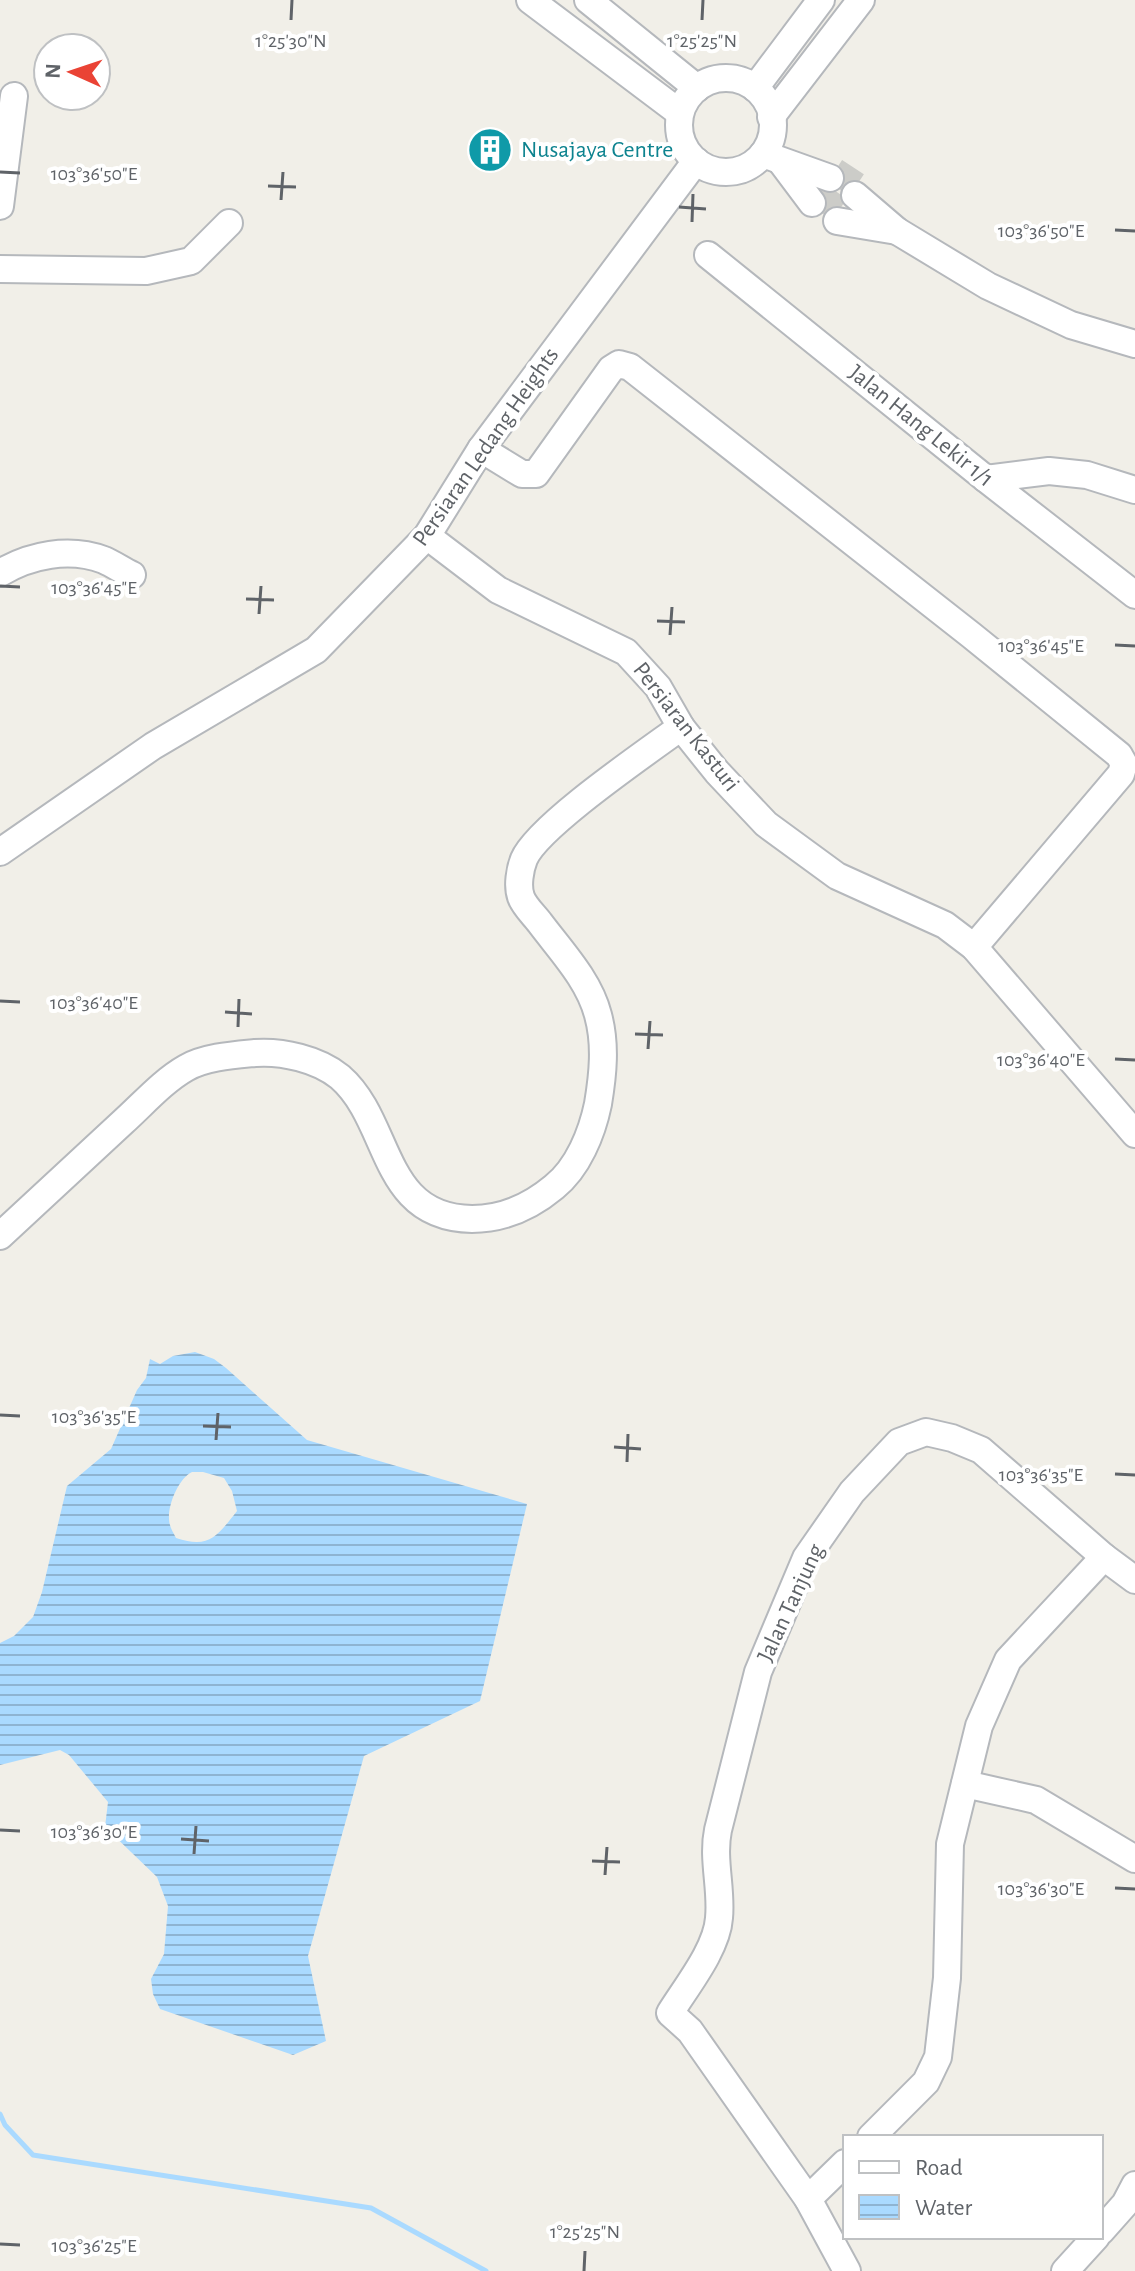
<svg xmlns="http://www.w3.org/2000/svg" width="1135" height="2271" viewBox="0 0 1135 2271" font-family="'Alegreya Sans',sans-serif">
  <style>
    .water { fill: url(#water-rules); fill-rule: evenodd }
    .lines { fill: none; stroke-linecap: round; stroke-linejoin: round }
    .stream { stroke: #aadaff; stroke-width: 5 }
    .minor-tunnel { stroke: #ccccc8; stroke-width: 26; stroke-dasharray: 26 13; stroke-linecap: butt }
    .minor-casing { stroke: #b5b8bc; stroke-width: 30 }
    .minor { stroke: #fff; stroke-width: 26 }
    .ticks { fill: none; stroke: #5f6368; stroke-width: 3 }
    .labels { text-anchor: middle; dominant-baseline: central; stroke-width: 8; stroke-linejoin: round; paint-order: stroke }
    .culture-label { font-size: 24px; fill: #0d838f; stroke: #fff; text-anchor: start }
    .street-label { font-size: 24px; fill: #5f6368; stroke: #fff }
    .ticks-label { font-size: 20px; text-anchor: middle; fill: #5f6368; stroke: #fff; stroke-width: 8; stroke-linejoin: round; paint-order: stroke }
  </style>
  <defs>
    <pattern id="water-rules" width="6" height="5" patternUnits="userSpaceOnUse" patternTransform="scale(2)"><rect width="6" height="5" fill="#aadaff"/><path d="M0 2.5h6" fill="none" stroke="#8eb4d2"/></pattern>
  </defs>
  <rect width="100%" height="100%" fill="#f1efe8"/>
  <path class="water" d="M195 1352 214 1359 226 1368 307 1440 527 1504 480 1701 364 1756 308 1956 326 2041 293 2055 160 2009 153 1994 151 1979 164 1954 168 1906 157 1877 105 1827 108 1802 69 1755 60 1750 0 1765V1643L14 1636 33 1617 42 1592 67 1486 111 1449 137 1390 146 1378 150 1359 160 1364 173 1356ZM192 1472H203L224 1478 232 1491 237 1511C217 1536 210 1549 176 1538 173 1532 169 1526 169 1519 168 1504 179 1478 192 1472Z"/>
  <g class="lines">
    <polyline class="stream" points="0,2114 5,2125 33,2155 371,2208 486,2271"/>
    <g class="minor-tunnel">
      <polyline points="835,171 861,188"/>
      <polyline points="818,195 843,212"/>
    </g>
    <g class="minor-casing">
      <g id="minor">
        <polyline points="530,0 680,113"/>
        <polyline points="588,0 697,88"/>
        <circle cx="726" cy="125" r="47"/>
        <polyline points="755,88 821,0"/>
        <polyline points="771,117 861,0"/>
        <polyline points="763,154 830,178"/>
        <polyline points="782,163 812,203"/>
        <polyline points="855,195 897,231 988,286 1071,325 1135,344"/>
        <polyline points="0,206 14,96"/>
        <polyline points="837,221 897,231"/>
        <polyline points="708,255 986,479 1135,595"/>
        <polyline points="0,269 146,271 191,261 229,223"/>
        <polyline points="481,449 522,474 536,474 611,369 619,364 630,367 971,635 1119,755 1124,764 1121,774 974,947"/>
        <polyline points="986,479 1049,471 1087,475 1135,490"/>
        <polyline points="427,536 498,590 626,652 658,687 681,727 717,772 766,824 837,876 945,925 974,947 1135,1134"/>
        <path d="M0 573C30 555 69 547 104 560 113 564 122 570 132 575"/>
        <polyline points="0,852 153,746 316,650 427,536 481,449 696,161"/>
        <path d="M0 1236C41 1198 82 1160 123 1122 143 1104 163 1081 186 1068 205 1057 234 1055 255 1053 282 1051 318 1059 340 1077 392 1122 380 1218 472 1219 502 1219 530 1207 554 1187 578 1168 592 1133 598 1104 603 1074 606 1044 598 1015 589 980 561 951 540 923 534 915 524 906 521 897 517 886 520 869 524 859 538 826 647 752 681 727"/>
        <polyline points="965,1784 1036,1800 1135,1859"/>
        <polyline points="871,2137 926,2082 938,2057 947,1978 950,1844 979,1726 1008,1660 1104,1557"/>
        <polyline points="808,2199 845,2163"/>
        <polyline points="1101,2231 1125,2204 1135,2185"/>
        <path d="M847 2271 808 2199 690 2031 670 2013C686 1987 717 1949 719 1918 722 1889 712 1859 718 1830L758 1672 806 1558 852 1492 899 1442 926 1432 952 1438 981 1450 1104 1557 1135 1580"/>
        <polyline points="1065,2271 1096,2237"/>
      </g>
    </g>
    <use href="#minor" class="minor"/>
  </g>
  <path class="ticks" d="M291 20 292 0M702 20 703 0M0 172 20 173M268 186 296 187M281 200 283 172M679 207 706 209M692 222 693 194M1115 230 1135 231M0 586 20 587M246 599 274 600M259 614 261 586M657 621 685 622M670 635 672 607M1115 645 1135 646M0 1001 20 1002M225 1012 252 1014M238 1027 239 999M635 1034 663 1035M648 1049 650 1021M1115 1059 1135 1060M0 1415 20 1416M203 1426 231 1427M216 1440 218 1413M614 1447 641 1449M627 1462 628 1434M1115 1474 1135 1475M0 1830 20 1831M181 1839 209 1841M194 1854 196 1826M592 1861 620 1862M605 1875 607 1847M1115 1888 1135 1889M0 2244 20 2245M584 2271 585 2251"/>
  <defs>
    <g id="building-disc" transform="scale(2.3)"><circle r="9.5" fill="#0f9aa8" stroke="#fff"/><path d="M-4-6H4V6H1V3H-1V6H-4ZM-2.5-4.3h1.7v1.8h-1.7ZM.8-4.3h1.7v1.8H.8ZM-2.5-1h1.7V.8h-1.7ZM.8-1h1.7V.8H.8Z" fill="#fff"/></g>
  </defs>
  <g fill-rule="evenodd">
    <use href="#building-disc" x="490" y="150"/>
  </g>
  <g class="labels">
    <g class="culture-label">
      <text x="521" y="150">Nusajaya Centre</text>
    </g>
    <g class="street-label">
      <text transform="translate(921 426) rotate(39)">Jalan Hang Lekir 1/1</text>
      <text transform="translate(486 447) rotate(-55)">Persiaran Ledang Heights</text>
      <text transform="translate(686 727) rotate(52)">Persiaran Kasturi</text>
      <text transform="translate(791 1603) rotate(-65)">Jalan Tanjung</text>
    </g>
  </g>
  <g class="ticks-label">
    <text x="291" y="47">1°25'30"N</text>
    <text x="702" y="47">1°25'25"N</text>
    <text x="94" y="180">103°36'50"E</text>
    <text x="1041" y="237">103°36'50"E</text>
    <text x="94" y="594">103°36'45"E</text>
    <text x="1041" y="652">103°36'45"E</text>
    <text x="94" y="1009">103°36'40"E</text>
    <text x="1041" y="1066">103°36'40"E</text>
    <text x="94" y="1423">103°36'35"E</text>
    <text x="1041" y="1481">103°36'35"E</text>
    <text x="94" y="1838">103°36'30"E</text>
    <text x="1041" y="1895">103°36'30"E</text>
    <text x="585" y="2238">1°25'25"N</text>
    <text x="94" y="2252">103°36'25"E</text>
  </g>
  <rect x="843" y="2135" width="260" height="104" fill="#ffffff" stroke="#bfc1c3" stroke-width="2"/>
  <rect x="859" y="2161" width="40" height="12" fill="#ffffff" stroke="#bfc1c3" stroke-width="2"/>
  <text x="915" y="2175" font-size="24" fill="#5f6368">Road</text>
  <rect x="859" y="2195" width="40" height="24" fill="url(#water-rules)" stroke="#bfc1c3" stroke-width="2"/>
  <text x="915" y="2215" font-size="24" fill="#5f6368">Water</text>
  <g transform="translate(72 72) rotate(273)"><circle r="38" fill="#ffffff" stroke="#bfc1c3" stroke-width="2"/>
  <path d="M0-6L14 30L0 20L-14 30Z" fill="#ea4335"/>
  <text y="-12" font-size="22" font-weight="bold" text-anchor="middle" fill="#5f6368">N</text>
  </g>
</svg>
